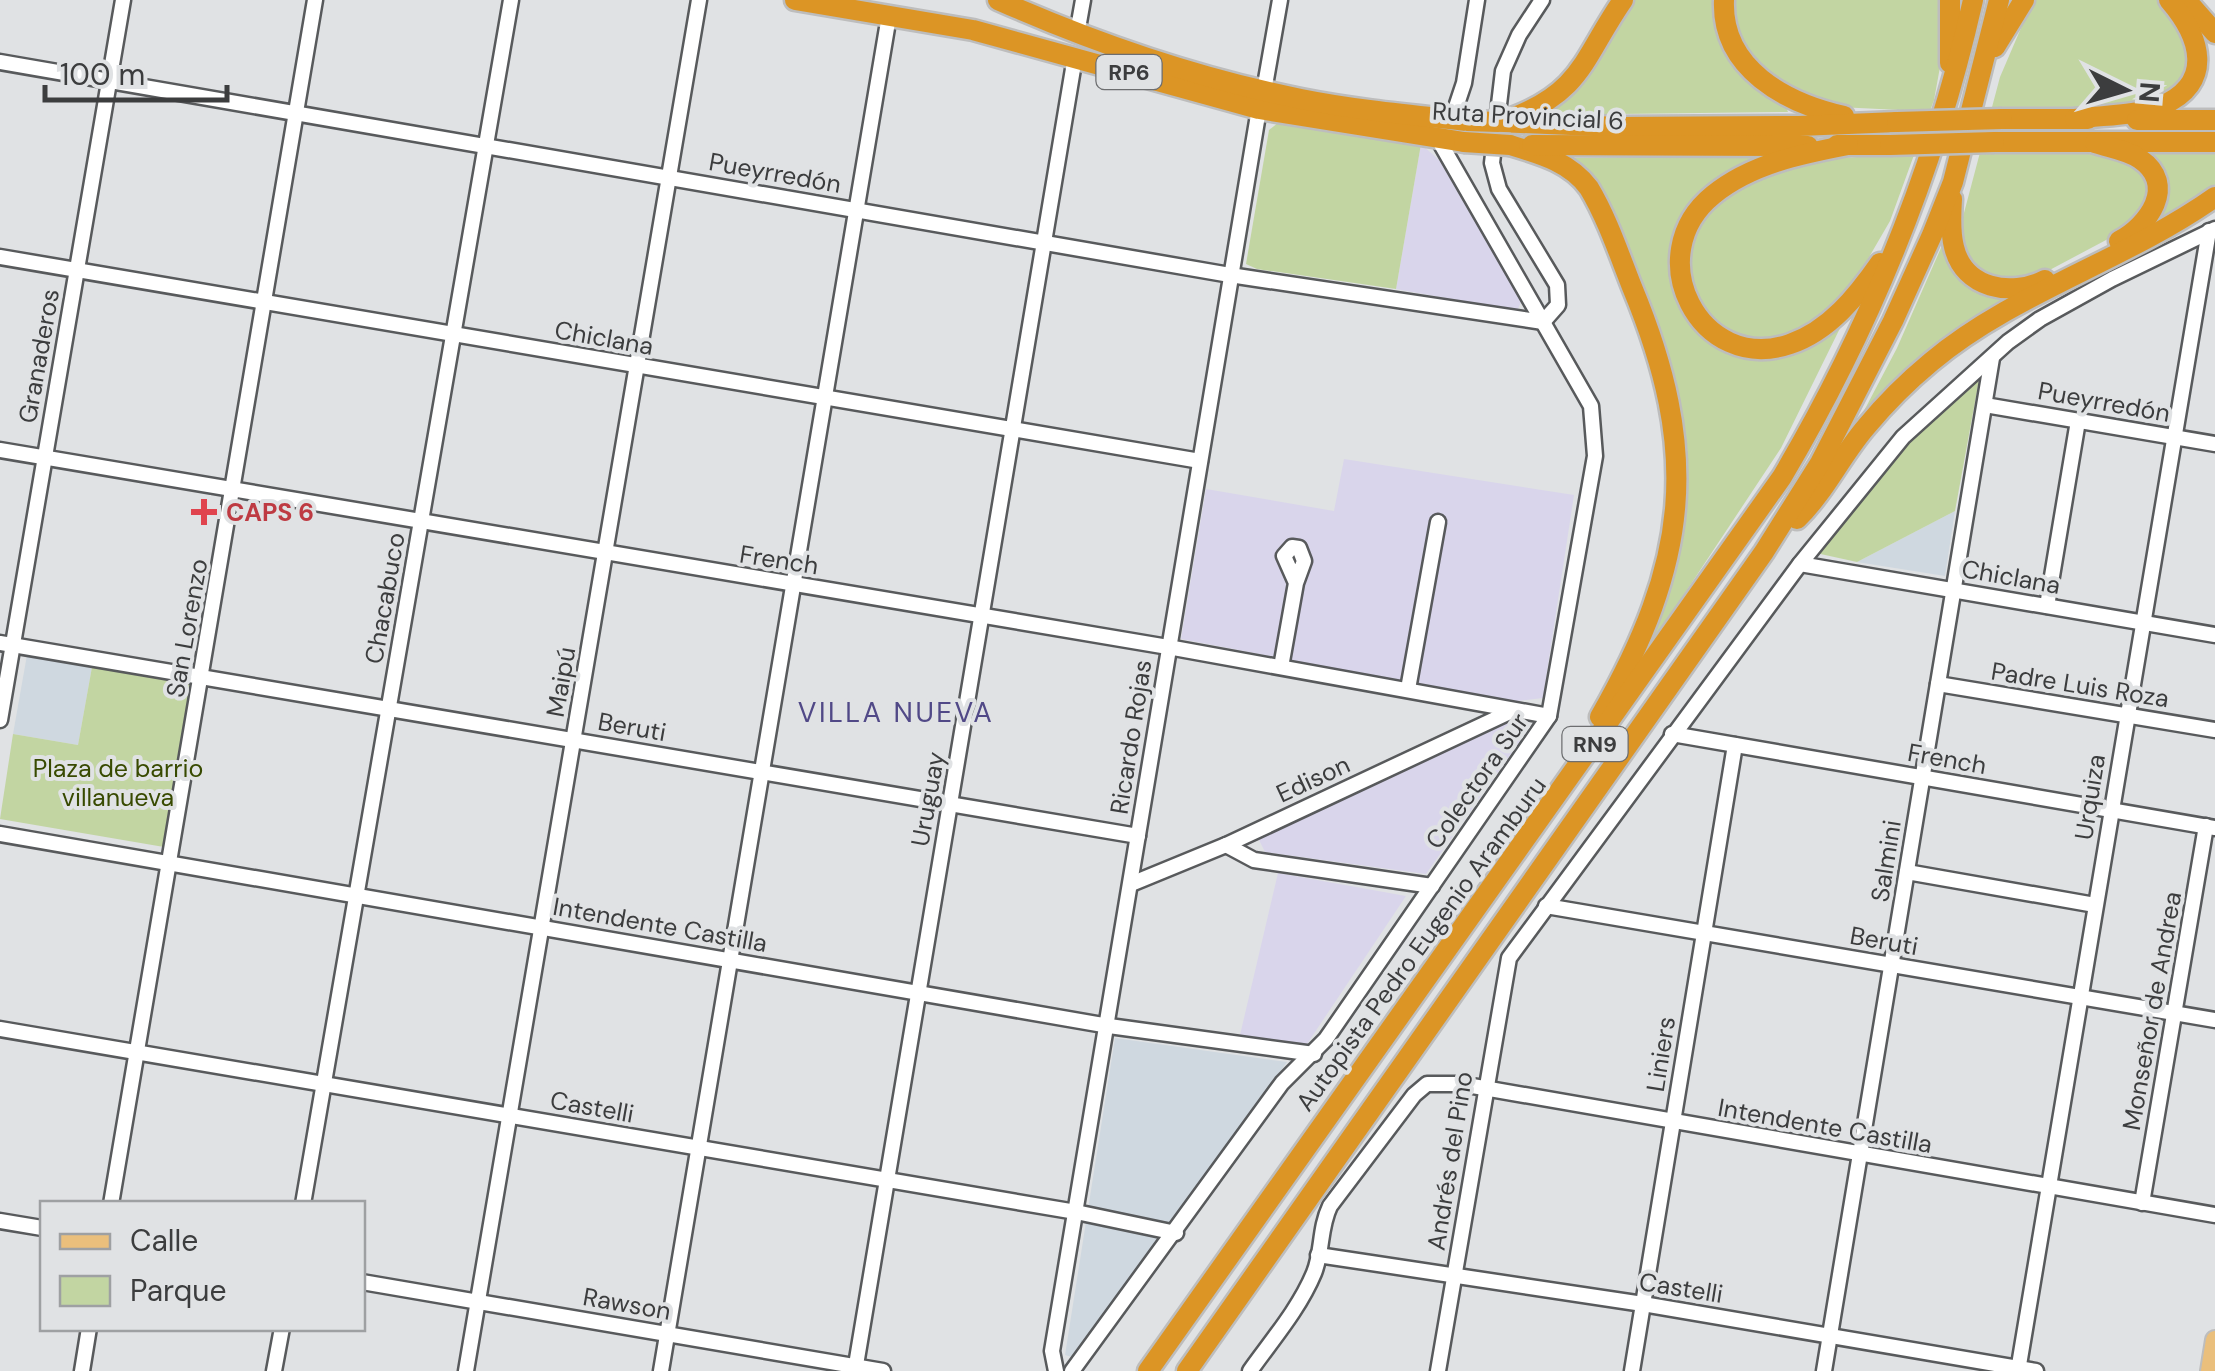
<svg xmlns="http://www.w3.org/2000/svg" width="2215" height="1371" viewBox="0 0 2215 1371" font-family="'DM Sans',sans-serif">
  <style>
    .built { fill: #cfd8e0 }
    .industrial { fill: #d9d5eb }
    .green { fill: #c2d5a2 }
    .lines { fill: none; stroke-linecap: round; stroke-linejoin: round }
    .minor-casing { stroke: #585a5c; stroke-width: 19 }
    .major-casing { stroke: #bdbdbd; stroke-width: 22 }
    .highway-casing { stroke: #bdbdbd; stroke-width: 25 }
    .minor { stroke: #fff; stroke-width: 14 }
    .major { stroke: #eabf7c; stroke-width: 18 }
    .highway { stroke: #dc9525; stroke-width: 20 }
    .highway-bridge-casing { stroke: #bdbdbd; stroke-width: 25; stroke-linecap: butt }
    .highway-bridge { stroke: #dc9525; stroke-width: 20 }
    .health-dot { fill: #e0444e; stroke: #e0e2e4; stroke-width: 4 }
    .labels { text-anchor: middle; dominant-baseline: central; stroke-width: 8; stroke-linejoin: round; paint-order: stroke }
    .shield { fill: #e0e2e4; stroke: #6d6e70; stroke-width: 2.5 }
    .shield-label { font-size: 22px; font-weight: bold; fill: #3c3d3e }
    .street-label { font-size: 25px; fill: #3c3d3e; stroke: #e0e2e4 }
    .health-label { font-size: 25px; font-weight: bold; fill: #be3a42; stroke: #e0e2e4; text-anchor: start }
    .park-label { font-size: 25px; fill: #384a01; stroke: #e0e2e4 }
    .neighbourhood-label { font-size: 28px; letter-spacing: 2.5px; fill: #514987; stroke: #e0e2e4 }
  </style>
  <rect width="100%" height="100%" fill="#e0e2e4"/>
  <g class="built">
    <polygon points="1955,511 1945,576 1857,562"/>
    <polygon points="27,655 92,667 78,745 13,734"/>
    <polygon points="1115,1038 1287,1062 1072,1357 1065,1355"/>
  </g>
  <g class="industrial">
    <polygon points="1421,144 1440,161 1521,302 1517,311 1396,289"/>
    <polygon points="1344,459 1574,495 1543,698 1509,702 1181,639 1206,489 1334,511"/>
    <polygon points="1513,720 1528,723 1522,738 1426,874 1265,852 1258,838"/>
    <polygon points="1278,873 1406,896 1307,1044 1240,1035"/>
  </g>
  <g class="green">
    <polygon points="1629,0 1717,0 1775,100 1786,107 1788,112 1537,115"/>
    <polygon points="1731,0 1945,0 1942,56 1934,100 1890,221 1854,283 1815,322 1783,337 1749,339 1723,330 1692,296 1689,236 1720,195 1778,168 1828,159 1886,155 1891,137 1523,138 1523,132 1894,129 1900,110 1838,107 1802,96 1754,62 1736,32"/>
    <path d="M2033 0H2163L2195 51 2181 86C2126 114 2063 107 2004 107L1994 153H2112L2124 156 2148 177 2149 202 2123 231 2044 273 2005 282 1981 274 1965 253 1960 228 2000 77Z"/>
    <polygon points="1279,122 1421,144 1396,289 1257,269 1246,264 1269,130"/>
    <path d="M2148 151 2215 152V191L2151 233 1955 336 1906 375 1863 423 1856 426 1897 348 1944 241 1948 242C1949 258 1957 271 1970 281 2009 314 2054 281 2091 262 2116 249 2155 237 2164 208 2170 186 2160 168 2148 151Z"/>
    <path d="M1769 156C1720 178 1672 201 1670 263 1670 280 1674 302 1686 315 1699 329 1720 340 1736 352L1847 314 1781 448 1634 670 1653 623 1678 424 1570 158Z"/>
    <polygon points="1979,380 1955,511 1857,562 1816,553 1905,439"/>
    <polygon points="92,667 192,683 164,847 0,819 13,734 78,745"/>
  </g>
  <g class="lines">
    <g class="minor-casing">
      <g id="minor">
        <polyline points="1077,34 1083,0"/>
        <polyline points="0,62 1230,275 1543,322 1558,305 1557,285 1499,189 1492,163 1503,71 1519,35 1542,0"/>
        <polyline points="1264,91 1280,0"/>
        <polyline points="1462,120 1456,107 1464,83 1477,0"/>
        <polyline points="0,257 1200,461"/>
        <polyline points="1985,405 2215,444"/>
        <polyline points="0,450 1168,647 1549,716"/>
        <polyline points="1800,564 2215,635"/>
        <polyline points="2047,606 2078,421"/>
        <polyline points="0,643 1138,836"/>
        <polyline points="1281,667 1296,583 1304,561 1299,548 1292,547 1284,556 1296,583"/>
        <polyline points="1938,684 2215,730"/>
        <polyline points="1408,689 1438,522"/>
        <polyline points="0,720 123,0"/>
        <polyline points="1672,734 2215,828"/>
        <polyline points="0,834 1109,1026 1314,1054"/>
        <polyline points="1226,845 1254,860 1432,886"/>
        <polyline points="1907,872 2095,905"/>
        <polyline points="1131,884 1226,845 1512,711"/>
        <polyline points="1546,906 2215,1020"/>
        <polyline points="0,1029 1076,1212 1176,1233"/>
        <polyline points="2142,1203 2206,826"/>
        <polyline points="111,1204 315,0"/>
        <polyline points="303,1204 511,0"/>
        <polyline points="0,1221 42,1228"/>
        <polyline points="1318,1255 1643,1304 2036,1371"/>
        <polyline points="362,1282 883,1371"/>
        <polyline points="82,1371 89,1328"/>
        <polyline points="274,1371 282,1328"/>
        <polyline points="466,1371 699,0"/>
        <polyline points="661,1371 889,16"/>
        <polyline points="855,1371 1075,57"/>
        <path d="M1056 1371 1052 1351C1124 938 1188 523 1259 109"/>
        <polyline points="1072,1371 1282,1083 1326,1039 1549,716 1595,456 1591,406 1438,139"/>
        <path d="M1250 1371C1272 1340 1299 1309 1314 1273 1323 1251 1319 1229 1330 1206L1414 1095 1427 1084H1461L2215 1215"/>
        <polyline points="1438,1371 1509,958 1800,564 1903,437 2008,342 2040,319 2112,279 2215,229"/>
        <polyline points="1632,1371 1735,745"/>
        <polyline points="1824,1371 1992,358"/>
        <polyline points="2018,1371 2209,231"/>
      </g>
    </g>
    <g class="major-casing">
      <polyline id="major" points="2210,1371 2215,1340"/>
    </g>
    <g class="highway-casing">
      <g id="highway">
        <polyline points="795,0 973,30 1259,109 1464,142"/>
        <path d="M998 0C1095 43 1196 78 1301 99 1356 110 1412 115 1467 121"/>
        <path d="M1724 0C1721 69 1786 103 1844 116"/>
        <polyline points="1950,0 1950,63"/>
        <polyline points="2187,1 2215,33"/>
        <polyline points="1995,47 2024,0"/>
        <path d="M1512 118C1583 91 1584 56 1623 0"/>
        <polyline points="2002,119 2088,119"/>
        <path d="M2075 119C2102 115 2135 116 2161 106 2215 83 2201 37 2169 0"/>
        <polyline points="2137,120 2215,120"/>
        <polyline points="1498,122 1618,127 1799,126 1897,122"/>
        <polyline points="1994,142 2215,142"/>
        <path d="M2095 143C2110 148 2127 150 2140 159 2178 185 2148 226 2119 241"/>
        <path d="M1510 145C1540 154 1570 162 1589 188 1607 218 1619 254 1632 287 1701 453 1689 562 1600 717"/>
        <polyline points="1532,145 1808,146"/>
        <polyline points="1837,145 1890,145"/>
        <path d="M1848 145C1801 154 1751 164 1713 195 1639 255 1700 375 1790 344 1829 331 1857 296 1880 263"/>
        <path d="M1952 199C1951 214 1950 232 1954 247 1964 289 2011 297 2045 280"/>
        <path d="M1797 519C1825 492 1841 456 1866 427 1885 404 1908 381 1931 362 2013 293 2126 260 2215 197"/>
        <path d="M1148 1371 1782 477C1870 328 1935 169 1973 0"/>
        <polyline points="1187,1371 1764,552 1820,463 1893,321 1932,235 1953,182 1999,0"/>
      </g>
    </g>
    <use href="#minor" class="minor"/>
    <use href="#major" class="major"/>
    <use href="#highway" class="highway"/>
    <g class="highway-bridge-casing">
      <g id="highway-bridge">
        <polyline points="1467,121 1498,122"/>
        <polyline points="1897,122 2002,119"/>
        <polyline points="1464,142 1510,145"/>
        <polyline points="1890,145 1994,142"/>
      </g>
    </g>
    <use href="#highway-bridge" class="highway-bridge"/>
  </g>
  <path class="health-dot" d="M199 497h10v10h10v10h-10v10h-10v-10h-10v-10h10z"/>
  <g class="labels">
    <g class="shield">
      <rect x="1096.5" y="55" width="65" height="34" rx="8"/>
      <rect x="1562.5" y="727" width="65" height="34" rx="8"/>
    </g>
    <g class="shield-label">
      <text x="1129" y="72">RP6</text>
      <text x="1595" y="744">RN9</text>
    </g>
    <g class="street-label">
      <text transform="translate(1528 116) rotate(3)">Ruta Provincial 6</text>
      <text transform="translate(775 173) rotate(10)">Pueyrredón</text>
      <text transform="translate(604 338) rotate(10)">Chiclana</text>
      <text transform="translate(39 356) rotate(-80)">Granaderos</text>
      <text transform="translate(2104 402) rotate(10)">Pueyrredón</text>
      <text transform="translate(779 560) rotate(9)">French</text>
      <text transform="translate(2011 577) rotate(10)">Chiclana</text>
      <text transform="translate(385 598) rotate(-80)">Chacabuco</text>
      <text transform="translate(187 628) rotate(-80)">San Lorenzo</text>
      <text transform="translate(561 682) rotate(-80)">Maipú</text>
      <text transform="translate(2080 685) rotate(9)">Padre Luis Roza</text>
      <text transform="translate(632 727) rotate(10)">Beruti</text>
      <text transform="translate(1131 737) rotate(-81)">Ricardo Rojas</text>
      <text transform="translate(1947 759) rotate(10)">French</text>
      <text transform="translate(1313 779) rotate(-25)">Edison</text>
      <text transform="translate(1477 781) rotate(-55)">Colectora Sur</text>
      <text transform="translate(2090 797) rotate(-81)">Urquiza</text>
      <text transform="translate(928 799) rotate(-80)">Uruguay</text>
      <text transform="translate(1886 861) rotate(-81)">Salmini</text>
      <text transform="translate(660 925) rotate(10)">Intendente Castilla</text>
      <text transform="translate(1884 941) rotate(10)">Beruti</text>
      <text transform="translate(1421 944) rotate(-54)">Autopista Pedro Eugenio Aramburu</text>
      <text transform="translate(2152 1011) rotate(-80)">Monseñor de Andrea</text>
      <text transform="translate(1661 1054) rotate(-81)">Liniers</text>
      <text transform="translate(592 1107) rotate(10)">Castelli</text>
      <text transform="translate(1825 1126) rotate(10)">Intendente Castilla</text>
      <text transform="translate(1450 1161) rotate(-81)">Andrés del Pino</text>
      <text transform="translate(1681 1288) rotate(9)">Castelli</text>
      <text transform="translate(627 1304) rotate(10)">Rawson</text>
    </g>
    <g class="health-label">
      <text x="226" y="512">CAPS 6</text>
    </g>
    <g class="park-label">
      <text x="118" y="768">Plaza de barrio<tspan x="118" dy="29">villanueva</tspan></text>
    </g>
    <g class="neighbourhood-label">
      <text x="896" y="712">VILLA NUEVA</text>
    </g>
  </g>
  <rect x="40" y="1201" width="325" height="130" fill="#e0e2e4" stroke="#9ea0a2" stroke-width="2.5"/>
  <rect x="60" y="1234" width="50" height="15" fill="#eabf7c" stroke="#9ea0a2" stroke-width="2.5"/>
  <text x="130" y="1251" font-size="30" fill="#3c3d3e">Calle</text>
  <rect x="60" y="1276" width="50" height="30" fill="#c2d5a2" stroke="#9ea0a2" stroke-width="2.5"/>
  <text x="130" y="1301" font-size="30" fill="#3c3d3e">Parque</text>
  <g transform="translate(2125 90) rotate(95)" stroke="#e0e2e4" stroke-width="8" paint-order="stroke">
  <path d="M0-8L18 38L0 25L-18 38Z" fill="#3c3d3e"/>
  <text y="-15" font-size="28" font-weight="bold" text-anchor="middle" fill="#3c3d3e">N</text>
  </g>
  <path d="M45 85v15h182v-15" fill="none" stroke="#3c3d3e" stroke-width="5"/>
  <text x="60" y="85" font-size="30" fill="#3c3d3e" stroke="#e0e2e4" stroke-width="8" paint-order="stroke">100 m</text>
</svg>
